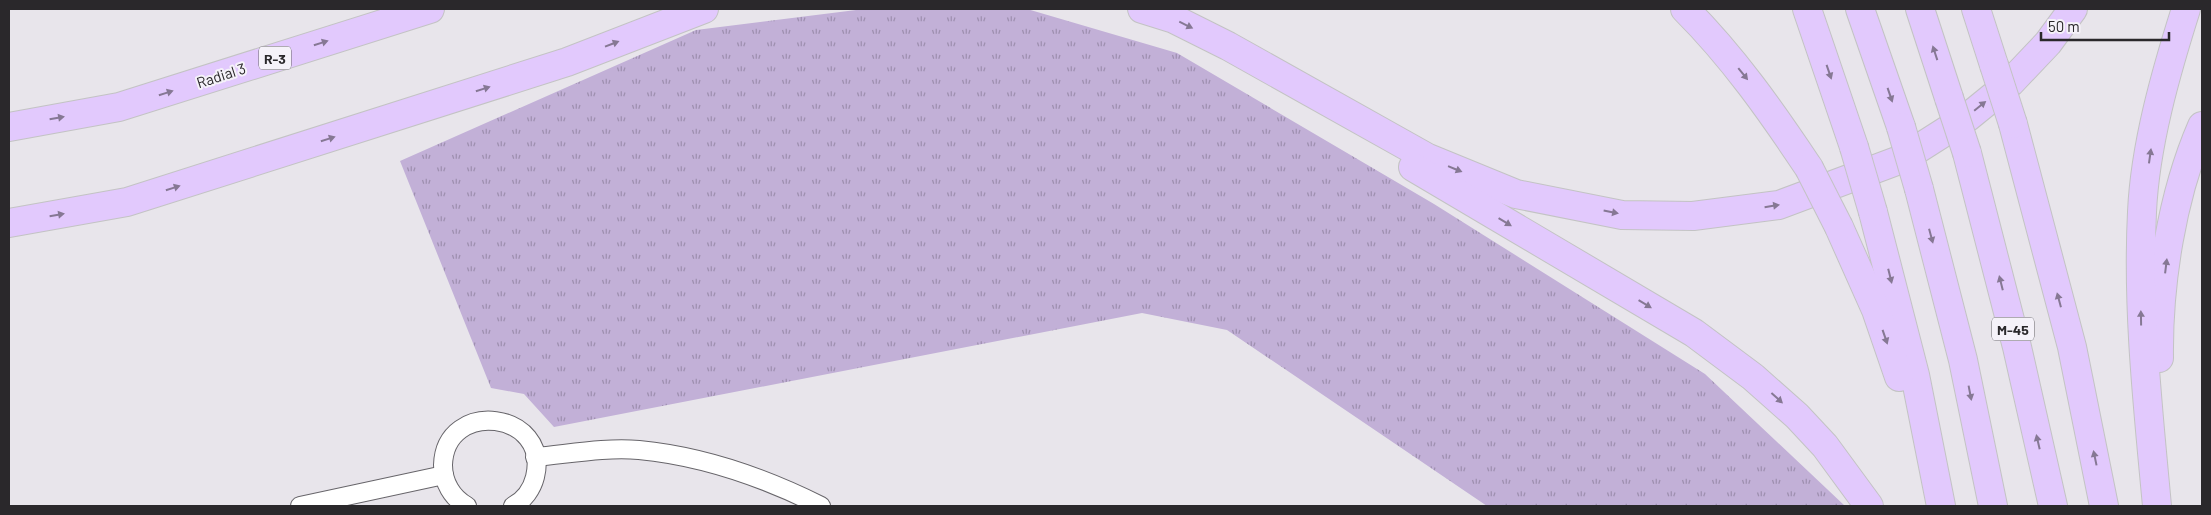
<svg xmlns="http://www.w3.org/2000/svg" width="2211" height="515" viewBox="0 0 2211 515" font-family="Barlow,sans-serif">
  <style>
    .grass { fill: url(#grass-tufts) }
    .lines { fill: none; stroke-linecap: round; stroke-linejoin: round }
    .minor-casing { stroke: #67656a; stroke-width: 20 }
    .motorway-casing { stroke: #c3c3c4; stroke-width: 30 }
    .minor { stroke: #fff; stroke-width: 18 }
    .motorway { stroke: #e2c9fd; stroke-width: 28 }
    .motorway-bridge-casing { stroke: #c3c3c4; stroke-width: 30; stroke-linecap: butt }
    .motorway-bridge { stroke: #e2c9fd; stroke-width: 28 }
    .oneway { fill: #867894 }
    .labels { text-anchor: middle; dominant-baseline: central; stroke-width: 4; stroke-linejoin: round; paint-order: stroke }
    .shield { fill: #f5f2f9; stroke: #676569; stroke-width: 1 }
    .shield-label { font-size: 14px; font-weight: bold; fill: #2a282b }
    .street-label { font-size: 15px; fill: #2a282b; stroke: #f5f2f9 }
  </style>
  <defs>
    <pattern id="grass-tufts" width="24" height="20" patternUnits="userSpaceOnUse" patternTransform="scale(1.25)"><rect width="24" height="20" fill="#c2b0d7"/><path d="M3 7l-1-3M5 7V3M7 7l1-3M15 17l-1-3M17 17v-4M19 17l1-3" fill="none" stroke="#9e8faf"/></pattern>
  </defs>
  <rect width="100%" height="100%" fill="#e8e5eb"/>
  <polygon class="grass" points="864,9 1027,9 1177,53 1434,204 1705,374 1845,506 1487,506 1227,330 1142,313 554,427 524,394 491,388 400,161 696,30"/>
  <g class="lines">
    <g class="minor-casing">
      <g id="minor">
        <path d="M535 457C569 454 605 447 639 450 702 456 765 478 821 506"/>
        <polyline points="300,506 444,475"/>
        <path d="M467 506C452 498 443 482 443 465 445 398 551 411 535 477 532 489 524 500 513 506"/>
      </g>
    </g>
    <g class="motorway-casing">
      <g id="motorway">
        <polyline points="1142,9 1174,19 1228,46 1428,158 1516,194 1622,215 1693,216 1779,205 1902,159 1968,117 2011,82 2048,43 2073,9"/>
        <path d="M1685 9C1733 57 1771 111 1809 168"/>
        <polyline points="1807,9 1854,147"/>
        <polyline points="1860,9 1901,127"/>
        <polyline points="1920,9 1949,98"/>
        <polyline points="1976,9 1994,65"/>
        <polyline points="2013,124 2072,347 2104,506"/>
        <polyline points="9,127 119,107 430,9"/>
        <polyline points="1967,153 2017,347 2053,506"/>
        <polyline points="1413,167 1694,333 1753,377 1797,416 1825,446 1869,506"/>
        <polyline points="1919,189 1963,360 1993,506"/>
        <polyline points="1873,212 1915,375 1941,506"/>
        <polyline points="9,223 127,202 567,62 704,9"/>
        <polyline points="1839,227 1876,310 1899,377"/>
        <path d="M2159 358C2158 283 2172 195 2202 126"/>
        <path d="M2157 506C2148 408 2137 310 2142 212 2145 145 2166 72 2186 9"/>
      </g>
    </g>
    <use href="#minor" class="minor"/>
    <use href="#motorway" class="motorway"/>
    <g class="motorway-bridge-casing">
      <g id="motorway-bridge">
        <polyline points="1994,65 2013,124"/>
        <polyline points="1949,98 1967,153"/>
        <polyline points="1901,127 1919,189"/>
        <polyline points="1854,147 1873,212"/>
        <polyline points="1809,168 1839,227"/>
      </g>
    </g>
    <use href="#motorway-bridge" class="motorway-bridge"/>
  </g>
  <defs><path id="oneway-solid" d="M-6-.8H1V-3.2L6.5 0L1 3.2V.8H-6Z" transform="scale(1.25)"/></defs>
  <g class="oneway">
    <use href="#oneway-solid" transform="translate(1186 25) rotate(26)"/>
    <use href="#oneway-solid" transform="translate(321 43) rotate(-18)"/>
    <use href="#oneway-solid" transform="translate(612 44) rotate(-21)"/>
    <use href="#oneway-solid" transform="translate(1935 53) rotate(-108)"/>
    <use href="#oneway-solid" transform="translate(1829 72) rotate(71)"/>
    <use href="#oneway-solid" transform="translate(1743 74) rotate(51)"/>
    <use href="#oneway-solid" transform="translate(483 89) rotate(-18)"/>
    <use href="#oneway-solid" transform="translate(166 93) rotate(-18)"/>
    <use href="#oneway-solid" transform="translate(1890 95) rotate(71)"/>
    <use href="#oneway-solid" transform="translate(1980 106) rotate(-39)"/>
    <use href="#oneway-solid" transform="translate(57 118) rotate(-10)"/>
    <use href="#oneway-solid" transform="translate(328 139) rotate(-18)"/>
    <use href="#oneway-solid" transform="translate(2150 156) rotate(-82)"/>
    <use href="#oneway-solid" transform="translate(1455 169) rotate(22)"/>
    <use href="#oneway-solid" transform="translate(173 188) rotate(-18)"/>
    <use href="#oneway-solid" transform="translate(1772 206) rotate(-9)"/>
    <use href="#oneway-solid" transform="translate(1611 212) rotate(11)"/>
    <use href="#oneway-solid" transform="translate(57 215) rotate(-10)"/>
    <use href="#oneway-solid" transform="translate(1505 222) rotate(31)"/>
    <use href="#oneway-solid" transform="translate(1931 236) rotate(75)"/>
    <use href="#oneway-solid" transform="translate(2166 266) rotate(-83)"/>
    <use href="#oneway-solid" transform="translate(1890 276) rotate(76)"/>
    <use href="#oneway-solid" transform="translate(2001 283) rotate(-104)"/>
    <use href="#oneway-solid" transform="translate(2059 300) rotate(-105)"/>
    <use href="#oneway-solid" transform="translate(1645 304) rotate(31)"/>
    <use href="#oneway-solid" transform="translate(2141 318) rotate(-91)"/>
    <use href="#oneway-solid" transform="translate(1885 337) rotate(71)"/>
    <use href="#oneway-solid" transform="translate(1970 393) rotate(79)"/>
    <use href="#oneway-solid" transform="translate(1777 398) rotate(42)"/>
    <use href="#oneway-solid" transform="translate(2038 442) rotate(-103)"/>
    <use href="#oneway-solid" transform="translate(2095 458) rotate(-102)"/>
  </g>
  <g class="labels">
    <g class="shield">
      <rect x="259" y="46.5" width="32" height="23" rx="4"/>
      <rect x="1992" y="317.5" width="42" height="23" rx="4"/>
    </g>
    <g class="shield-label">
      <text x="275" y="58">R-3</text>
      <text x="2013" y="329">M-45</text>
    </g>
    <g class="street-label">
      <text transform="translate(221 75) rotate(-18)">Radial 3</text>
    </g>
  </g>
  <rect width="2211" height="515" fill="none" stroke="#2a282b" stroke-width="20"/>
  <path d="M2041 32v8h128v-8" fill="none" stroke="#2a282b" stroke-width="2.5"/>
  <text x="2048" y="32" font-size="15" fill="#2a282b" stroke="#f5f2f9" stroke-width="4" paint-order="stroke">50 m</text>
</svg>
